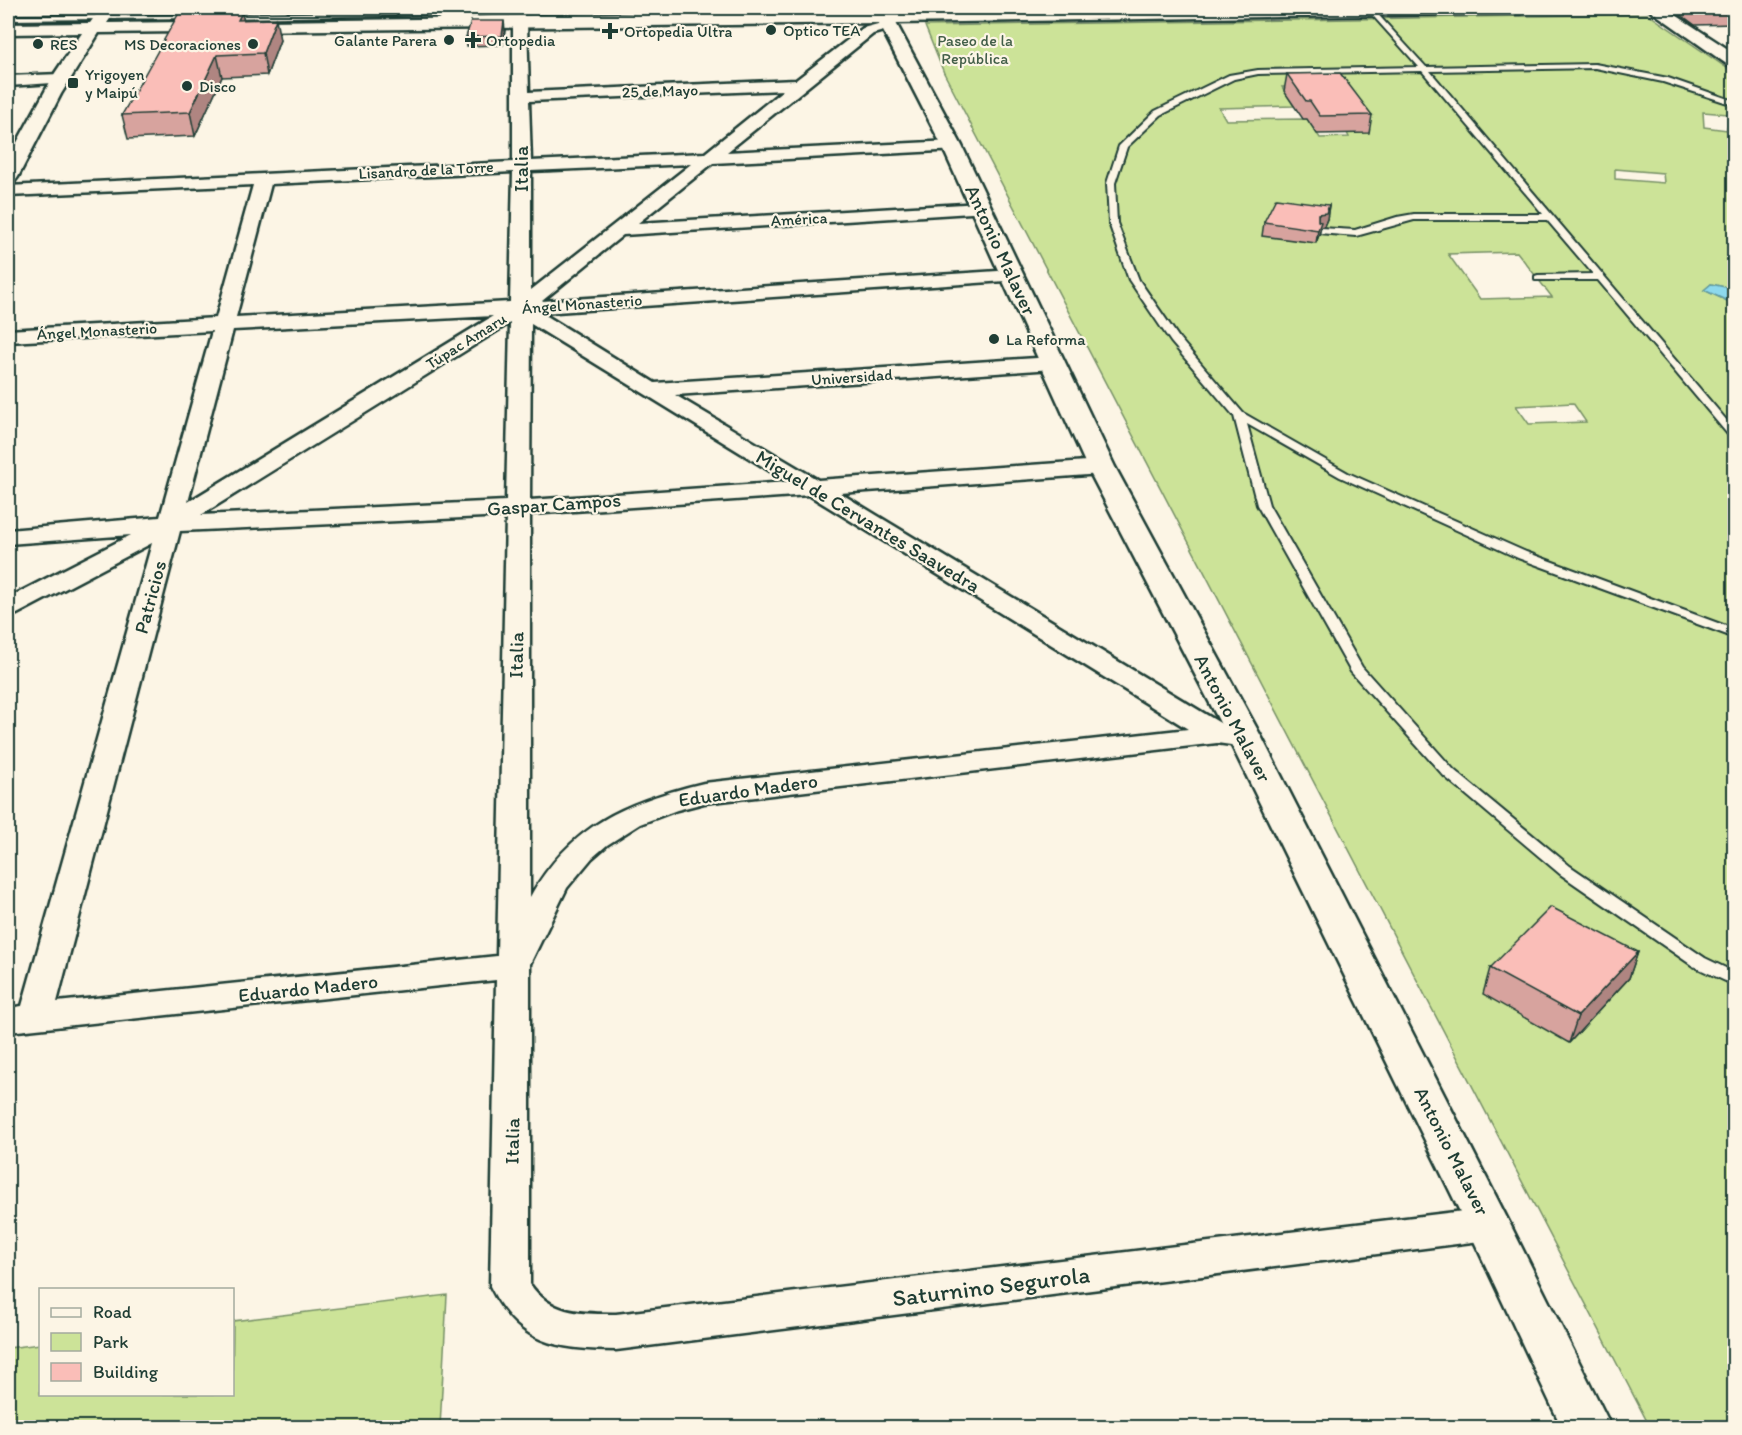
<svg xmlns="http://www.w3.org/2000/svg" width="1742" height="1435" viewBox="0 0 1742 1435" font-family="Itim,sans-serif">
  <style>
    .green { fill: #cce398; stroke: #769066; stroke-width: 1.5; fill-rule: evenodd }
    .water { fill: #8dd9ed; stroke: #619ba3; stroke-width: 1.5 }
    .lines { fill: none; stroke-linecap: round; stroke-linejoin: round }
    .lane-casing { stroke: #1f3d34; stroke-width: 4 }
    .street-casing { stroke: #1f3d34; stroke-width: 5 }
    .secondary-casing { stroke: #1f3d34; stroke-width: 5 }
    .lane { fill: #fcf5e5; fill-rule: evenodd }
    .street { fill: #fcf5e5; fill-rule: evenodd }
    .secondary { fill: #fcf5e5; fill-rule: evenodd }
    .wall { fill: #d7a39e; stroke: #1f3d34; stroke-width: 1.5 }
    .shaded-wall { fill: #af8581; stroke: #1f3d34; stroke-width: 1.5 }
    .building { fill: #fabeb8; stroke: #1f3d34; stroke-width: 1.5 }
    .poi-dot { fill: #1f3d34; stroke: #fcf5e5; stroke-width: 2 }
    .labels { text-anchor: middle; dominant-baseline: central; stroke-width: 4.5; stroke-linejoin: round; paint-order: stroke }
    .far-poi-label { font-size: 16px; fill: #1f3d34; stroke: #fcf5e5; text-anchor: start }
    .far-park-label { font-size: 16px; fill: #425e48; stroke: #fcf5e5 }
    .far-street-label { font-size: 16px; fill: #1f3d34; stroke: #fcf5e5 }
    .street-label { font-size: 20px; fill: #1f3d34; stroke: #fcf5e5 }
    .near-street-label { font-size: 24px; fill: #1f3d34; stroke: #fcf5e5 }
  </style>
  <rect width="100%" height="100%" fill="#fcf5e5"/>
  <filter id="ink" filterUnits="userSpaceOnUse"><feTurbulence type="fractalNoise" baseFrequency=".0167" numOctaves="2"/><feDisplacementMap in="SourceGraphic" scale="12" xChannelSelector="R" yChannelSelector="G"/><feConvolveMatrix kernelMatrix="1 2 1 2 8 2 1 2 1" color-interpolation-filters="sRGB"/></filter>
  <g filter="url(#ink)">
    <g class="green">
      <path d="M1648 14 1734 73V118H1728V114L1703 112 1704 127 1727 130V127L1734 128V289L1711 284 1704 290 1734 304V1427H1650L944 73 925 26ZM1308 86 1368 132 1347 133 1349 137 1320 138 1307 119 1226 120 1219 108 1294 106 1282 87ZM1615 169 1663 173 1664 183 1615 179ZM1327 219 1315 243 1262 235ZM1517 252 1552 297 1480 299 1448 254ZM1573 403 1586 422 1529 424 1516 406Z"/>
      <polygon points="447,1295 440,1427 8,1427 8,1348 40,1344 40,1394 232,1394 233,1321"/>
    </g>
    <polygon class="water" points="1711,284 1734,289 1734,304 1704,290"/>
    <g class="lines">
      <g class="lane-casing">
        <g id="lane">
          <polygon points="1366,8 1372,8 1426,67 1595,64 1668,78 1734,101 1734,105 1663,82 1595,68 1430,71 1734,429 1734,438 1730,437 1598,280 1535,280 1535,276 1538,275 1593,274 1547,220 1414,220 1356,236 1318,233 1318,229 1321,228 1355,230 1397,217 1414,214 1543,214 1422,71 1258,74 1234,79 1161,115 1127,147 1115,183 1117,223 1139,280 1179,338 1243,413 1348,473 1526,552 1734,629 1734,637 1730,636 1518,558 1340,477 1247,424 1269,505 1362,667 1454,770 1570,866 1705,958 1734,972 1734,985 1693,966 1560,874 1444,776 1351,672 1257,505 1234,416 1171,342 1129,280 1109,223 1107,183 1119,146 1155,111 1229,75 1258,70 1419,67"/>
          <polygon points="845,9 940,11 943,13 940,15 845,13 441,21 438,19 441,17"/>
          <polygon points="449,11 451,14 226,18 223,16 226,14"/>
          <polygon points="194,15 196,18 8,20 8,16"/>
        </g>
      </g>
      <g class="street-casing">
        <g id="street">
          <polygon points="448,8 462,8 457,24 450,28 443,24"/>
          <path d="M520 19 527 23 529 92 796 80 863 28 889 21 894 22 896 25 894 28 873 34 727 152 952 141 958 142 961 146 958 150 713 163 638 223 981 203 987 204 990 208 987 212 623 235 542 301 1013 270 1020 272 1023 276 1020 280 542 313 655 383 1053 357 1061 358 1064 363 1061 368 1053 369 675 395 818 480 1101 460 1109 462 1113 467 1109 472 1101 474 840 493 1225 726 1255 732 1259 738 1255 744 1245 747 1217 743 704 803 677 810 640 824 607 845 592 858 567 888 530 964V1284C551 1315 582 1314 616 1314L1488 1208 1502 1213 1507 1224 1502 1235 1488 1240 616 1350C555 1349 519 1344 490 1286L496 980 8 1032V1008L22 1006 152 543 17 614 8 616V598L131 535 8 544V530L160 517 212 331 8 342V330L216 318 253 185 8 196V186L513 162V23ZM783 90 705 153 531 161 529 101ZM691 164 531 290V171ZM513 172 510 302 236 317 271 184ZM493 316 188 502 233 330ZM510 323 506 501 201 515ZM531 324 788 482 530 500ZM809 495 1188 729 704 783C626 802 571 825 530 897V514ZM506 516 497 956 57 1002 180 531Z"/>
          <polygon points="61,74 69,79 67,82 8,86 8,76"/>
        </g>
      </g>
      <g class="secondary-casing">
        <g id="secondary">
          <polygon points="872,8 888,8 891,13 1236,8 1529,8 1521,13 896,23 962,146 1115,467 1262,738 1510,1224 1612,1428 1562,1428 1466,1224 1228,738 1087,467 942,146 879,23 99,33 61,94 18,177 15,181 8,183 8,159 55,73 82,33 8,34 8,24 90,23 98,12 104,11 112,16 107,23 874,13"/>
          <polygon points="1647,8 1665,8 1734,53 1734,66 1728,65"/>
        </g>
      </g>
      <use href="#lane" class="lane"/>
      <use href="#street" class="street"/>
      <use href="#secondary" class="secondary"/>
    </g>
    <g class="wall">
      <polygon points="193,8 257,8 255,12 242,13 243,20 280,40 267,75 222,77 195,136 128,139 122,115 194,13"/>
      <polygon points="475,8 507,8 507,13 476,14"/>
      <polygon points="1672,8 1734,8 1734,24 1695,25"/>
      <polygon points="505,30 503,45 467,46 466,37"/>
      <polygon points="1287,74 1372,115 1369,133 1317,134 1307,119 1303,119 1284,91"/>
      <polygon points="1329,205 1327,219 1324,226 1321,227 1319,235 1316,243 1262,236 1264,222"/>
      <polygon points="1638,952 1629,978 1569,1043 1483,994 1490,968"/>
    </g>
    <g class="shaded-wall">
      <polygon points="242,12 246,33 238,20"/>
      <polygon points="276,19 280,40 267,75 263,53"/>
      <polygon points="504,21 505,30 503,45 502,36"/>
      <polygon points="217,55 222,77 195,136 190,112"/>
      <polygon points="1329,205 1327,219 1324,226 1321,227 1319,235 1316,243 1318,230 1318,214"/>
      <polygon points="1638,952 1629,978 1569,1043 1578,1016"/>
    </g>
    <g class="building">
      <polygon points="242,12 238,20 276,19 263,53 217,55 190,112 122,115 179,13"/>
      <polygon points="471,21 504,21 502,36 466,37"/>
      <polygon points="1340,73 1372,115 1320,116 1310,101 1306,101 1287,74"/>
      <polygon points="1276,198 1329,205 1326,213 1318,214 1318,221 1321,222 1318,230 1264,222"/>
      <polygon points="1551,907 1638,952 1578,1016 1490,968"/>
    </g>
  </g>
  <g class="poi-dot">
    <circle cx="771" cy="30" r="6"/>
    <path d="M607 22h6v6h6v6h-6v6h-6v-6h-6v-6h6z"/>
    <circle cx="449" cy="40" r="6"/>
    <path d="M470 31h6v6h6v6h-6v6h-6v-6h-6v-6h6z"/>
    <circle cx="38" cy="44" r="6"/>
    <circle cx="253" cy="44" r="6"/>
    <rect x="67" y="77" width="12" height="12" rx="3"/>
    <circle cx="187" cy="86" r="6"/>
    <circle cx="994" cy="339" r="6"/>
  </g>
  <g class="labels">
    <g class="far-poi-label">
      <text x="783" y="30">Optico TEA</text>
      <text x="624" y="31">Ortopedia Ultra</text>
      <text x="437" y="40" text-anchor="end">Galante Parera</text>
      <text x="486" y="40">Ortopedia</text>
      <text x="50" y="44">RES</text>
      <text x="241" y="44" text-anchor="end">MS Decoraciones</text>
      <text x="85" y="74">Yrigoyen<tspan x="85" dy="18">y Maipú</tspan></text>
      <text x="199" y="86">Disco</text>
      <text x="1006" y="339">La Reforma</text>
    </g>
    <g class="far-park-label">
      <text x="975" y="40">Paseo de la<tspan x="975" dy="18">República</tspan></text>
    </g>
    <g class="far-street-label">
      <text transform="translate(660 91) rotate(-2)">25 de Mayo</text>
      <text transform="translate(426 170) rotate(-3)">Lisandro de la Torre</text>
      <text transform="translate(799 219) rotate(-3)">América</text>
      <text transform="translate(582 304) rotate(-4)">Ángel Monasterio</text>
      <text transform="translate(97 331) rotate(-3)">Ángel Monasterio</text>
      <text transform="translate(466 341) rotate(-32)">Túpac Amaru</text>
      <text transform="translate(852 377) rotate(-4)">Universidad</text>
    </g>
    <g class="street-label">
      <text transform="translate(521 169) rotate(-90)">Italia</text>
      <text transform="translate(1001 250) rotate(65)">Antonio Malaver</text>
      <text transform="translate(554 504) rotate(-4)">Gaspar Campos</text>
      <text transform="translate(868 521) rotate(31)">Miguel de Cervantes Saavedra</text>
      <text transform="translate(150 597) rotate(-75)">Patricios</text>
      <text transform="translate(516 655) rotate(-89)">Italia</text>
      <text transform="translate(1233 718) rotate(62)">Antonio Malaver</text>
      <text transform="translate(748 790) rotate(-8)">Eduardo Madero</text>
      <text transform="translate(308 988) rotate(-6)">Eduardo Madero</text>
      <text transform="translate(512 1141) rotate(-89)">Italia</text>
      <text transform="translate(1452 1151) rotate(63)">Antonio Malaver</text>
    </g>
    <g class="near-street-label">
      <text transform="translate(991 1286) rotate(-7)">Saturnino Segurola</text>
    </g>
  </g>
  <rect width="1742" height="1435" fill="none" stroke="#fcf5e5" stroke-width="30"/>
  <rect x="15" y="15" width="1712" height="1405" fill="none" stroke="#1f3d34" stroke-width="2" filter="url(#ink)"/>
  <rect x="39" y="1288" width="195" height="108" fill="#fcf5e5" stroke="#a4ab9e" stroke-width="1.5"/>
  <rect x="51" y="1308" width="30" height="9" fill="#fcf5e5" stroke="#a4ab9e" stroke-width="1.5"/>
  <text x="93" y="1318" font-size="18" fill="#1f3d34">Road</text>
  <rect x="51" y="1333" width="30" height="18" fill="#cce398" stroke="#a4ab9e" stroke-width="1.5"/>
  <text x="93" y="1348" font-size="18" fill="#1f3d34">Park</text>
  <rect x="51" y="1363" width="30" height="18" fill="#fabeb8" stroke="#a4ab9e" stroke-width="1.5"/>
  <text x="93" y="1378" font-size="18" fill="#1f3d34">Building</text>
</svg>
